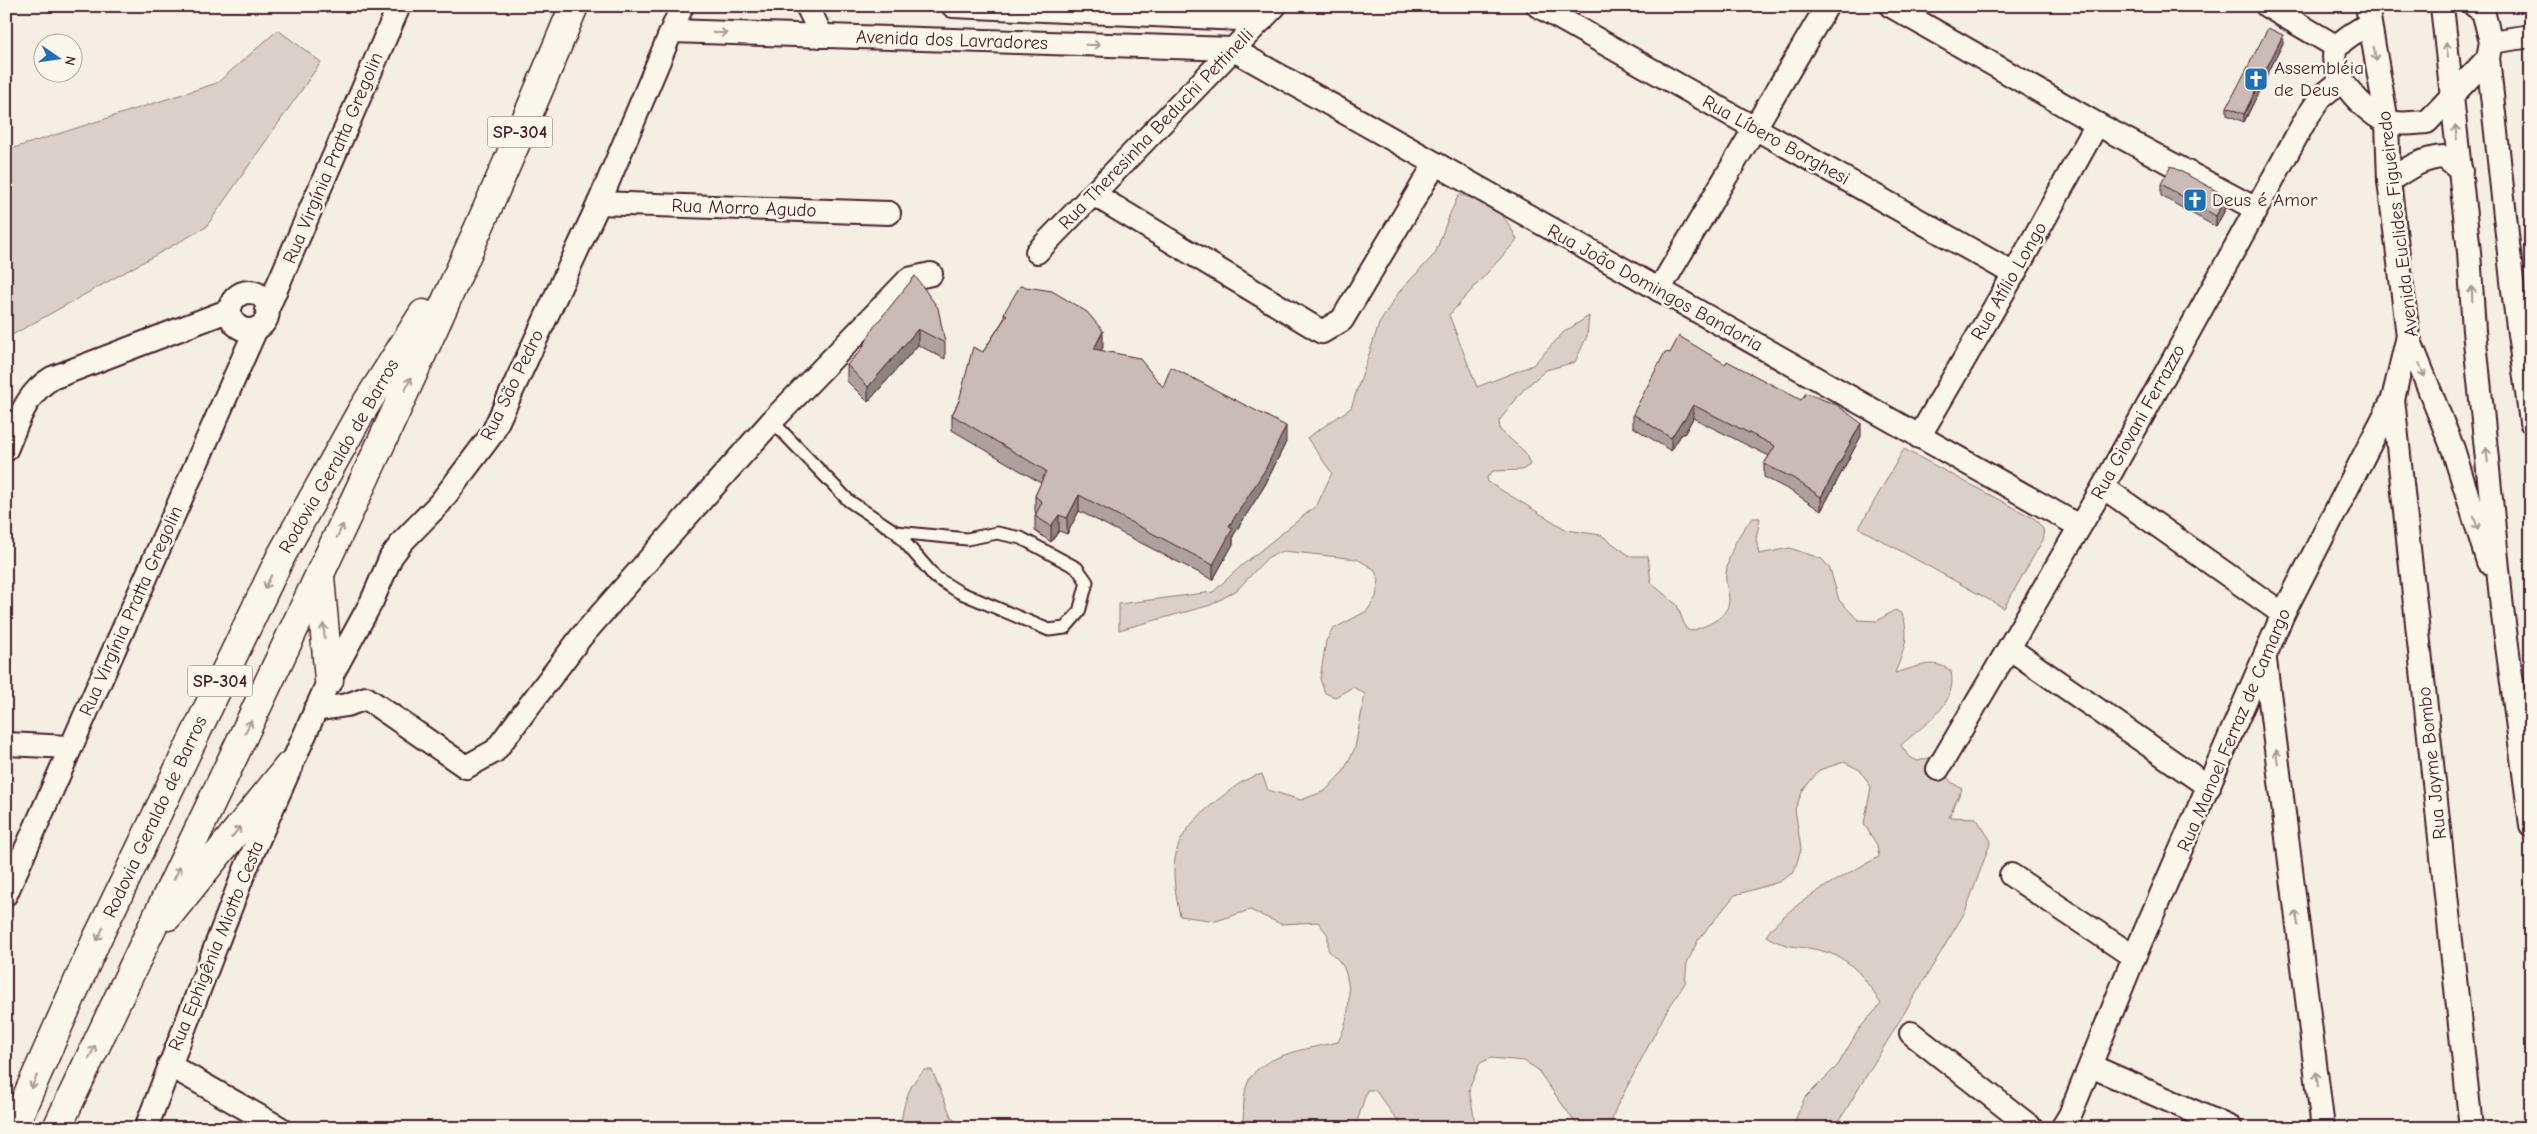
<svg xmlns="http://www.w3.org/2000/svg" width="2537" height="1134" viewBox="0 0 2537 1134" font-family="'Comic Neue',sans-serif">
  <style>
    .green { fill: #dbd0c9; stroke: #92787a }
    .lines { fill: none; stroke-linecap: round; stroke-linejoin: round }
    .service-casing { stroke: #4a1f2b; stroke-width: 15 }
    .minor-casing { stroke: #4a1f2b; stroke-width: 26 }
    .trunk-casing { stroke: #4a1f2b; stroke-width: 31 }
    .service { stroke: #fbf7ec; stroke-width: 11 }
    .minor { stroke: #fbf7ec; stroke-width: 22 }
    .trunk { stroke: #fbf7ec; stroke-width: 28 }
    .wall { fill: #aea19d; stroke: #4a1f2b }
    .shaded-wall { fill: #8d837f; stroke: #4a1f2b }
    .building { fill: #cabbb6; stroke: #4a1f2b }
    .oneway { stroke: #ab9695 }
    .labels { text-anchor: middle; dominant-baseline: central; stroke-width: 5; stroke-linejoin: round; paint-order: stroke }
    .shield { fill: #fbf7ec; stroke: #7f6065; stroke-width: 1 }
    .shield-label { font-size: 18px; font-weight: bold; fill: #4a1f2b }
    .street-label { font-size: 19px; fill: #4a1f2b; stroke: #fbf7ec }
    .poi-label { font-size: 19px; fill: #4a1f2b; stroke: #fbf7ec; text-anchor: start }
  </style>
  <rect width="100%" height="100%" fill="#f4eee4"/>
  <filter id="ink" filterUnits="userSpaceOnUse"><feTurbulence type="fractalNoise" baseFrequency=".02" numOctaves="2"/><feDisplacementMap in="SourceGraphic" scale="10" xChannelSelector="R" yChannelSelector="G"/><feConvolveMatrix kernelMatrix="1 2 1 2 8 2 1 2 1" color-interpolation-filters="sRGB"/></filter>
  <g filter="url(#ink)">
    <g class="green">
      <polygon points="278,30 321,62 206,227 12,335 6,334 6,153 11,149 217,83"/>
      <path d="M1459 194C1490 204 1503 209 1517 240L1449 315 1477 387 1533 365 1564 332 1589 316 1587 336 1575 362 1546 370 1524 389 1499 421 1500 430 1525 452 1530 465 1522 470 1493 471 1487 477 1488 482 1567 530 1601 535 1630 556H1648L1651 583 1677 605 1686 629 1691 631C1706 626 1730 618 1729 598 1728 590 1725 582 1726 574 1728 555 1738 532 1753 518H1760L1756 539 1759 554 1790 548 1822 559 1830 569 1839 600 1858 620 1877 621 1895 610 1902 614C1911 636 1903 652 1895 673 1915 668 1933 657 1951 671 1958 706 1924 724 1901 745L1909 757 1918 761 1932 757 1951 782 1962 789 1949 817 1976 818 1991 841 1965 912 1835 1128H1792L1804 1099 1838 1065 1859 1029 1881 1004C1867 982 1854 960 1826 952 1803 945 1788 950 1766 936 1786 905 1846 874 1879 857L1877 845 1864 824 1871 787 1860 770 1844 762 1819 770 1803 790 1795 809 1801 849 1794 872 1779 882 1735 895 1698 940 1687 963 1685 983 1666 1012 1616 1108 1609 1128H1583L1575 1122 1537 1069 1524 1061 1491 1058 1480 1063 1469 1089 1476 1128H1403L1375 1090H1367L1357 1122 1352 1128H1230L1243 1120C1244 1109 1243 1096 1247 1085 1256 1055 1311 1048 1338 1042 1349 1022 1353 990 1344 968 1341 962 1333 955 1328 950V935L1318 922 1281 924 1250 910 1216 921 1180 916C1168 859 1171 836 1219 799 1233 788 1244 778 1262 774L1268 790 1301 800 1325 791 1343 772 1355 748 1365 694 1353 687 1335 697 1325 693 1320 679 1326 641 1333 629 1367 611 1376 597 1379 580 1374 569 1357 559 1284 551 1268 557 1237 590 1211 605 1119 630V604L1213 592 1240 567 1317 505 1332 473 1307 438 1351 408 1379 324 1399 292 1435 254 1449 216Z"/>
      <polygon points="1904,449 2035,519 2043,529 2044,538 2004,608 1859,528"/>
      <path d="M924 1070H932L951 1116 960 1128H901C902 1107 908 1085 924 1070Z"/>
    </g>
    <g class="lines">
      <g class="service-casing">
        <polyline id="service" points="772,421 849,501 896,532 935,577 959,592 1049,630 1065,628 1079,612 1087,582 1077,568 1021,538 997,533 967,539 896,532"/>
      </g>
      <g class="minor-casing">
        <g id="minor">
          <polyline points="807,6 822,36"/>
          <polyline points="953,6 1262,20"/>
          <polyline points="1538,6 2014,274"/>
          <polyline points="1891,6 2097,124 2256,209"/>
          <polyline points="2267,6 2337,47"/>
          <polyline points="2367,6 2387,122 2389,181 2408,336 2453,449 2488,562"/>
          <polyline points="2442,6 2469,252 2474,331 2502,608 2531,825"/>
          <path d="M2369 24C2359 30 2345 37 2338 46 2320 67 2369 117 2388 122 2401 125 2414 123 2427 122L2488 58 2491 42 2483 11 2475 6"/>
          <polyline points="672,31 1232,49 2079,526"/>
          <polyline points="2491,42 2531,36"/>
          <polyline points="2488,58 2513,290 2531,422"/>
          <path d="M2389 181C2407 169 2422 158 2444 157L2461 171"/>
          <polyline points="1093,194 1322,332 1342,320 1435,164"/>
          <polyline points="599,203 889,213"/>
          <polyline points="1037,252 1275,6"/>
          <polyline points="1659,290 1827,6"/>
          <circle cx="249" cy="311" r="19"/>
          <polyline points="267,310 399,6"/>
          <polyline points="2393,399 2471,1128"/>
          <polyline points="1919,437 2014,274 2097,124"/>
          <path d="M6 450C18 422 25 394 52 378L230 310"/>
          <polyline points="2103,487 2283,614"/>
          <polyline points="2009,648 2209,787"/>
          <polyline points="2265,660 2323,1128"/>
          <polyline points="315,710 347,705 366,698 466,767 495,751 581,637 680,524 772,421 909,279 931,274"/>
          <polyline points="6,744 70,747"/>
          <polyline points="1938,769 2103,487 2306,119 2321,97 2342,80"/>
          <polyline points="2011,875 2134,957"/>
          <polyline points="6,894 256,329"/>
          <polyline points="1911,1033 2032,1128"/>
          <polyline points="169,1065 280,1128"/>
          <polyline points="2091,1066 2231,1128"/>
          <polyline points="146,1128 245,870 329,680 372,601 391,557 403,541 440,503 492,434 599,203 682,6"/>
          <polyline points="2062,1128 2070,1115 2134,957 2283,614 2393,399 2408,336"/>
        </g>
      </g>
      <g class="trunk-casing">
        <g id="trunk">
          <polyline points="320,577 329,680"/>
          <polyline points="168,916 289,766"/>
          <polyline points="13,1128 96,941 281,556 361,412 423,314"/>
          <path d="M57 1128C232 755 416 387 574 6"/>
        </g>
      </g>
      <use href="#service" class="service"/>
      <use href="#minor" class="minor"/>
      <use href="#trunk" class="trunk"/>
    </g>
    <g class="wall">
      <polygon points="2283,43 2244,122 2227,115 2227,107"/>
      <polygon points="2161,184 2226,208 2216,227 2161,196"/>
      <polygon points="915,276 945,343 945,359 918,345 868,402 847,381 847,365 862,349"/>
      <polygon points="1004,313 1103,347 1101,350 1163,387 1286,442 1265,485 1233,536 1233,544 1213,580 1079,511 1067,534 1059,531 1051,542 1035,531 1035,516 1036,513 1035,512 1035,496 1041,483 952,430 952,415 983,352 1004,319"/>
      <polygon points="1725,364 1861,436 1821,511 1793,492 1764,477 1764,464 1769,456 1693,418 1685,433 1681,435 1671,451 1633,427 1633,414"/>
    </g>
    <g class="shaded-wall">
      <polygon points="2283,35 2283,43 2244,122 2244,114"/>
      <polygon points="2226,196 2226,208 2216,227 2216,216"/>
      <polygon points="918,329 918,345 868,402 868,387"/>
      <polygon points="1103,331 1103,347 1094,365 1094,349"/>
      <polygon points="1693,405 1693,418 1685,433 1681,435 1671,451 1671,438 1681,422"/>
      <polygon points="1861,423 1861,436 1821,511 1821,497"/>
      <polygon points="1286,426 1286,442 1265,485 1233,536 1233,544 1213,580 1213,565 1229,526"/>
      <polygon points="1079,495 1079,511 1067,534 1067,518"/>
      <polygon points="1059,515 1059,531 1051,542 1051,526"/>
    </g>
    <g class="building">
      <polygon points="2268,28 2283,35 2244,114 2227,107"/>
      <polygon points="2171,166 2226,196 2216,216 2161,184"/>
      <polygon points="915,276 938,308 945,343 918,329 868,387 847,365 862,349 873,328"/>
      <polygon points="1020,286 1052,291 1087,312 1103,331 1094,349 1139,358 1163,387 1171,367 1286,426 1265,470 1229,526 1233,528 1213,565 1079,495 1067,518 1059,515 1051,526 1035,516 1042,502 1035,496 1046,471 952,415 959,401 973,347 983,352 1007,315 1004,313"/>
      <polygon points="1679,336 1725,364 1727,361 1801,400 1806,393 1837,405 1861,423 1821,497 1793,478 1764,464 1775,446 1693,405 1685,419 1681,422 1671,438 1633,414 1665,352 1670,353"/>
    </g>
    <defs><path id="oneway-shaft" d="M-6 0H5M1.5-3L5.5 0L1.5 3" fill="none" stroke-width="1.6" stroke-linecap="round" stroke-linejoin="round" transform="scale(1.25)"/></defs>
    <g class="oneway">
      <use href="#oneway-shaft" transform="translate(720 33) rotate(2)"/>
      <use href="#oneway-shaft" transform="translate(1093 45) rotate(2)"/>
      <use href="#oneway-shaft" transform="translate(2447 50) rotate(-97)"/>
      <use href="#oneway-shaft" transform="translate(2375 54) rotate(80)"/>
      <use href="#oneway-shaft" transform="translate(2456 132) rotate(-96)"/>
      <use href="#oneway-shaft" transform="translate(2472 294) rotate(-93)"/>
      <use href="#oneway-shaft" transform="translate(2422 370) rotate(69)"/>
      <use href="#oneway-shaft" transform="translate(408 384) rotate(-66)"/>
      <use href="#oneway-shaft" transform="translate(2487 455) rotate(-96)"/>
      <use href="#oneway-shaft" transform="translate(2476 523) rotate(73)"/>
      <use href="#oneway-shaft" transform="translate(340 531) rotate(-65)"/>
      <use href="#oneway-shaft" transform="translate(268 582) rotate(116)"/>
      <use href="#oneway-shaft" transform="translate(324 631) rotate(-95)"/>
      <use href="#oneway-shaft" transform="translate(248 727) rotate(-64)"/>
      <use href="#oneway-shaft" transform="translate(2277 757) rotate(-97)"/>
      <use href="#oneway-shaft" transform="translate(236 832) rotate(-51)"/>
      <use href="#oneway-shaft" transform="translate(177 873) rotate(-65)"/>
      <use href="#oneway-shaft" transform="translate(2297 918) rotate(-97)"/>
      <use href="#oneway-shaft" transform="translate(100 934) rotate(115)"/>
      <use href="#oneway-shaft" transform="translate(92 1052) rotate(-65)"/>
      <use href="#oneway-shaft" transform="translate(2317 1079) rotate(-97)"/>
      <use href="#oneway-shaft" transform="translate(34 1082) rotate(114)"/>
    </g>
  </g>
  <defs>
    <g id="church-square" transform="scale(1.25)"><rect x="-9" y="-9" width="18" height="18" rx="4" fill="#1f6fb2" stroke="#fbf7ec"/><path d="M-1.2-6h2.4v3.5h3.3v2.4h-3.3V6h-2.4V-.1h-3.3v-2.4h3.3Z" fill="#fff"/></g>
  </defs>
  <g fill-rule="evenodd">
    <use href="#church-square" x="2256" y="79"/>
    <use href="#church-square" x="2195" y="200"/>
  </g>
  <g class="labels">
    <g class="shield">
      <rect x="487.5" y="116.5" width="65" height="31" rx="4"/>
      <rect x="187.5" y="665.5" width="65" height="31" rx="4"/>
    </g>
    <g class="shield-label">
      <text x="520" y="132">SP-304</text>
      <text x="220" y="681">SP-304</text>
    </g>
    <g class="street-label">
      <text transform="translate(952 40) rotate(2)">Avenida dos Lavradores</text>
      <text transform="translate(1156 129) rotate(-46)">Rua Theresinha Beduchi Pettinelli</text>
      <text transform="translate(1776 140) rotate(29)">Rua Líbero Borghesi</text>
      <text transform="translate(333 158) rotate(-67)">Rua Virgínia Pratta Gregolin</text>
      <text transform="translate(744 208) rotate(2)">Rua Morro Agudo</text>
      <text transform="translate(2398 224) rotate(-97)">Avenida Euclides Figueiredo</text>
      <text transform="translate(2009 281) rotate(-60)">Rua Atílio Longo</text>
      <text transform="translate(1655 288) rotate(29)">Rua João Domingos Bandoria</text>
      <text transform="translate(512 385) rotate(-64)">Rua São Pedro</text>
      <text transform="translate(2138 422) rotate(-61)">Rua Giovani Ferrazzo</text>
      <text transform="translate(339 456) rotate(-60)">Rodovia Geraldo de Barros</text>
      <text transform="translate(131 611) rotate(-66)">Rua Virgínia Pratta Gregolin</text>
      <text transform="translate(2234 730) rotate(-67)">Rua Manoel Ferraz de Camargo</text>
      <text transform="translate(2432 763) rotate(-96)">Rua Jayme Bombo</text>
      <text transform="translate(155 817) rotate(-65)">Rodovia Geraldo de Barros</text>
      <text transform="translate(216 946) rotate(-68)">Rua Ephigênia Miotto Cesta</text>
    </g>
    <g class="poi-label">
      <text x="2274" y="68">Assembléia<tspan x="2274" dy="22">de Deus</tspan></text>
      <text x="2212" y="200">Deus é Amor</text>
    </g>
  </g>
  <rect width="2537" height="1134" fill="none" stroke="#fbf7ec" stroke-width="25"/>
  <rect x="12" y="12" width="2512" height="1109" fill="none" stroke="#4a1f2b" stroke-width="2" filter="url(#ink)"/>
  <g transform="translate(58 58) rotate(103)"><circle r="24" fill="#fbf7ec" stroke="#b4a19f"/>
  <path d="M0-4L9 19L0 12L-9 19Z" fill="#1f6fb2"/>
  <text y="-8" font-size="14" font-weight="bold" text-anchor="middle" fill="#4a1f2b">N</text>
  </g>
</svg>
